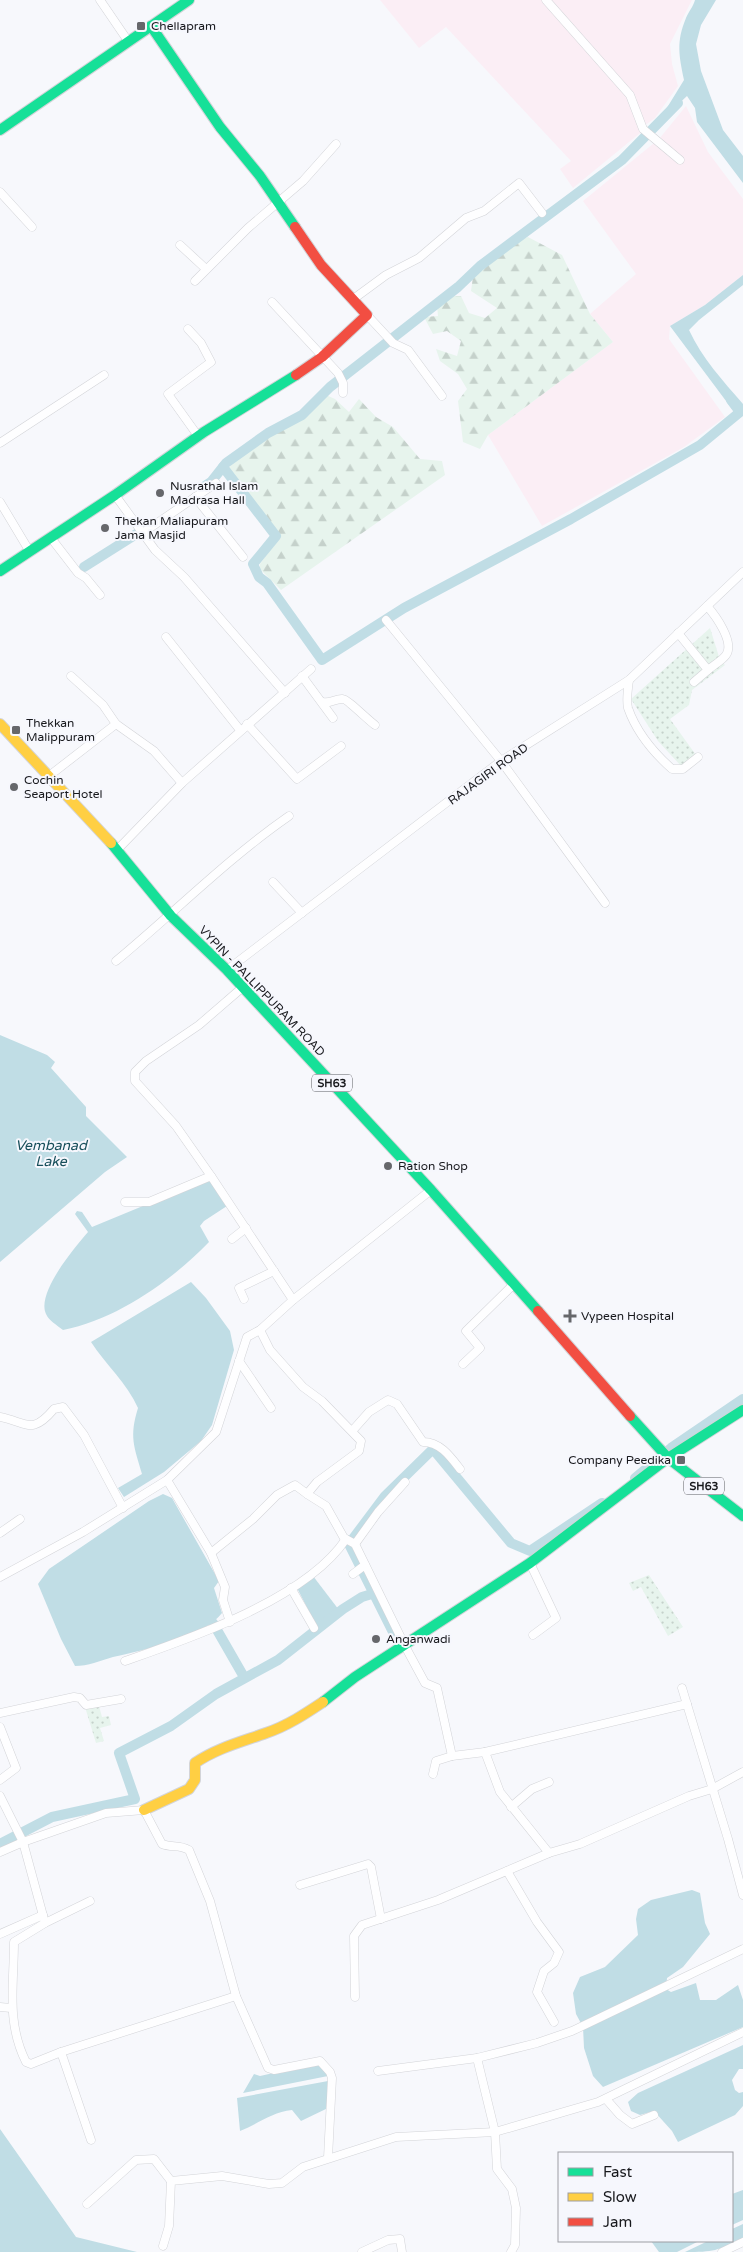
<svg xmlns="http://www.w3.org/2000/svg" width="743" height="2252" viewBox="0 0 743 2252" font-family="'Varela Round',sans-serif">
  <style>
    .industrial { fill: #fbeef5 }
    .forest { fill: url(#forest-firs) }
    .park { fill: url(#park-dots) }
    .water { fill: #c0dde5 }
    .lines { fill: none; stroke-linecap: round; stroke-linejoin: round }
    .canal { stroke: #c0dde5; stroke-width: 10 }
    .street-casing { stroke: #d3d4d8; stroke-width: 9 }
    .fast-casing { stroke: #d3d4d8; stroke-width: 12 }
    .slow-casing { stroke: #d3d4d8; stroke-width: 12 }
    .jam-casing { stroke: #d3d4d8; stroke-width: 12 }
    .street { stroke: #fefeff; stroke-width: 8 }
    .fast { stroke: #16e098; stroke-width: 10 }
    .slow { stroke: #ffcf43; stroke-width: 10 }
    .jam { stroke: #f24e42; stroke-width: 10 }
    .poi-dot { fill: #66676b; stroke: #f6f7fd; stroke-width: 2 }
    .labels { text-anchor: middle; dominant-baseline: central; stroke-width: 4; stroke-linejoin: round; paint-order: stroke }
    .shield { fill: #f6f7fd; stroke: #5b5c60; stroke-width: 1 }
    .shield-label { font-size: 11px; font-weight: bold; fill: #18191d }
    .poi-label { font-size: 12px; fill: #18191d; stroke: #f6f7fd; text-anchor: start }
    .street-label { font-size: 12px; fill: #18191d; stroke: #f6f7fd }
    .water-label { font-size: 14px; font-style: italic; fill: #184f5b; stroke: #f6f7fd }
  </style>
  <defs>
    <pattern id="forest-firs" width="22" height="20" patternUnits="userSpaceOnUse" patternTransform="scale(1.25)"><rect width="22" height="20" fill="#e7f4ed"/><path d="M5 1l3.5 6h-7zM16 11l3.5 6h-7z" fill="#c5d1cb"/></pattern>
    <pattern id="park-dots" width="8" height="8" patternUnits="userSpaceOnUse" patternTransform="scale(1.25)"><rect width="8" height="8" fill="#e7f4ed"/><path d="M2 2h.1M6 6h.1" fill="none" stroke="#c5d1cb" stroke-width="1.8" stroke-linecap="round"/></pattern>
  </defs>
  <rect width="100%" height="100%" fill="#f7f8fc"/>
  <g class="industrial">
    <polygon points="380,0 692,0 670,44 672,64 678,86 655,118 644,126 640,133 573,188 560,169 571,161 446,27 419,48"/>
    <polygon points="686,106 708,152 743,199 743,275 705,305 670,326 669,339 725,417 684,447 542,526 488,435 613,342 590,314 636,274 583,201 659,139"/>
  </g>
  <g class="forest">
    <polygon points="528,237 562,255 590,314 613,342 488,435 480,449 463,442 458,401 467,389 458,374 440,361 436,349 457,356 461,341 447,331 433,334 424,317 438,316 437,306 447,296 461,296 469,313 485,318 497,308 471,291 473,277 518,241"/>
    <polygon points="326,395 335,399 349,412 359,399 376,417 393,427 420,459 442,461 445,475 281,590 260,569 260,564 276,541 223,473 248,449 284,427 309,415"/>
  </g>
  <g class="park">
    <polygon points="710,628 720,660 725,665 692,690 689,705 670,719 696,755 682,767 658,741 631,699"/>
    <polygon points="649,1575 683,1627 668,1636 641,1587 633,1591 629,1583"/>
    <polygon points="99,1706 102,1717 109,1716 111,1725 100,1728 104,1741 96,1743 85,1707"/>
  </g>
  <g class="water">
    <path d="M695 0H716L701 25 696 44 701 71 723 130 743 156V183L697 122 695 108 687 96 657 124 684 80C679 55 676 42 686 18 689 11 693 7 695 0Z"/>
    <path d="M743 275V285L699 320 689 330C702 358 723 381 743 404V408L732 409 670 326 705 305Z"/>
    <polygon points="0,1035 47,1055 55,1062 51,1068 86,1107 86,1116 127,1157 105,1172 0,1262"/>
    <path d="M212 1180 227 1206 204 1221 200 1226 209 1242C171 1281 118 1319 63 1330 57 1325 49 1321 46 1314 36 1293 75 1247 88 1232L75 1214 77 1211 82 1212 92 1227 201 1182Z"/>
    <path d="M191 1282 206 1298 230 1331 234 1350 212 1425 201 1441 164 1472 124 1497 118 1488 142 1474C134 1446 129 1437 138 1408 127 1383 106 1365 91 1342Z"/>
    <path d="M163 1494 172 1498 219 1581 214 1588 222 1613C203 1638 143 1650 113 1657 100 1661 88 1666 75 1666L61 1639 38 1584 49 1569 149 1501Z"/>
    <polygon points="313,1576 339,1610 317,1627 296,1586"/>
    <polygon points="692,1890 700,1893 705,1923 710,1934 683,1967 667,1978 666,1989 671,1992 696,1983 700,2000 716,2000 738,1985 743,2000 743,2027 603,2087 593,2076 584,2048 583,2027 576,2014 573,1993 580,1977 605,1967 638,1935 636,1919 638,1909 651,1900"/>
    <polygon points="743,2045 743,2069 739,2069 732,2080 735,2090 739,2093 743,2092 743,2106 735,2115 678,2142 672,2131 654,2111 640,2115 631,2111 628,2102 638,2093"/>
    <polygon points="318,2063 328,2076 243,2093 254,2074 260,2076"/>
    <path d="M328 2081V2108L301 2121 292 2110C272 2112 258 2124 240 2131L237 2098Z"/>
    <polygon points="0,2129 76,2237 137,2252 0,2252"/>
    <polygon points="743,2190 743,2220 732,2225 732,2194"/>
    <path d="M743 2224V2238C717 2251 714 2252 685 2252L708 2241H732V2229Z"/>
    <polygon points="651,2241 699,2241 677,2252 659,2252"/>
  </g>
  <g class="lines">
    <g class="canal">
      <polyline points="223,467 276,536 253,564 259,577 267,583 322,660 404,608 571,519 700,445 740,412 731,400"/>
      <polyline points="202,488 211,482 226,463 268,433 302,415 330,387 458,287 480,266 622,160 678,103"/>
      <polyline points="84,567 149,526"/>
      <polyline points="635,1478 671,1448 743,1399"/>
      <polyline points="213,1623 244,1677"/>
      <polyline points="399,1644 349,1544 385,1496 433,1449 511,1543 530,1551 602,1503"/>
      <polyline points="0,1844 52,1817 135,1799 119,1753 171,1726 216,1694 278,1660 343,1609 362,1597 375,1593"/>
    </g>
    <g class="street-casing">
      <g id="street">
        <polyline points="100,0 128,41"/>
        <polyline points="546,0 630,95 643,129 680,160"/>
        <polyline points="0,192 32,227"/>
        <polyline points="180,245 206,269"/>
        <polyline points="195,281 248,228 303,181 336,144"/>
        <polyline points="352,300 386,275 419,258 466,218 484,211 519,183 542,213"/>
        <polyline points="272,302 338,373 343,383 343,393"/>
        <polyline points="367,315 393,343 408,350 442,396"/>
        <polyline points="188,329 201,343 211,362 168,394 198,436"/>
        <polyline points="0,443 104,375"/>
        <polyline points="115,495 155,550 184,577 285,693"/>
        <polyline points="195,497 243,557"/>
        <polyline points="0,502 30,552"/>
        <polyline points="144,532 216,483"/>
        <polyline points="51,538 78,573 86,578 100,595"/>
        <path d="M707 606C715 615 735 642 726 655 722 661 713 665 708 670"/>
        <polyline points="386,620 501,761 605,903"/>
        <polyline points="678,633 708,670 694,682"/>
        <polyline points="166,637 240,730"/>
        <polyline points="302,676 333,718"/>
        <path d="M629 680C628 688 626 700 628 708 636 731 654 753 672 769H683L698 757"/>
        <path d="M323 702C330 704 336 698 343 699 347 699 369 721 375 725"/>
        <polyline points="116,724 154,751 182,783"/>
        <polyline points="247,724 297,779 341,746"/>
        <polyline points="49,776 116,724 103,705 71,676"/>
        <polyline points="117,850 182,783 311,669"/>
        <polyline points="273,882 302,913"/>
        <path d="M116 961C174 913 227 859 289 816"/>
        <polyline points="227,970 501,761 629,680 743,572"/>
        <polyline points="211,1176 176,1126 135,1081 135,1072 146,1061 199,1025 243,987"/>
        <polyline points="125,1202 149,1202 211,1176 293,1300"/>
        <polyline points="232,1239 246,1228"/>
        <polyline points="244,1299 239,1288 274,1271"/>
        <polyline points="239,1361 271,1408"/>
        <polyline points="463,1364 480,1348 466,1331 514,1284"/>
        <path d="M0 1417C28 1423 32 1435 54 1409L63 1407 84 1435 123 1508"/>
        <path d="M353 1430 369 1412 388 1400 397 1404 423 1442C440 1442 450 1456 460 1469"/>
        <polyline points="307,1494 326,1506 344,1538 355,1544 405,1646 425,1683 437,1688 452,1756 485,1752 500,1792 549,1853"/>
        <polyline points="0,1533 20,1519"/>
        <polyline points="355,1544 378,1512 405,1482"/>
        <polyline points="211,1553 253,1519 277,1495 295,1485 307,1494 317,1482 359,1451 361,1441 322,1401 303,1387 270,1350 260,1330"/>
        <polyline points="530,1563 556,1618 533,1635"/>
        <polyline points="353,1574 365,1565"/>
        <polyline points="0,1577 83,1532 167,1480"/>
        <polyline points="291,1588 314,1628"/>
        <polyline points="230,1622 223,1600 225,1587 211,1553 167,1480 216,1432 247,1337 260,1330 293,1300 431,1190"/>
        <path d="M125 1661C191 1638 306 1599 346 1539"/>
        <polyline points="682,1688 728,1839 743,1895"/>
        <polyline points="0,1713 74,1697 80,1698 86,1705 121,1699"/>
        <polyline points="0,1727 16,1768 0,1780"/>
        <polyline points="485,1752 687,1704"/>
        <polyline points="433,1774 436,1761 452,1756"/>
        <path d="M0 1796 23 1842 106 1813 144 1810 162 1844C172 1848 179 1844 189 1850L210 1901 236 1996 268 2068 274 2070 320 2061 330 2072 332 2078 328 2158"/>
        <polyline points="511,1807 532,1789 549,1782"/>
        <path d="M0 1852 23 1842 45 1923 14 1942C14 1985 6 2022 26 2062L31 2064 61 2052 91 2140"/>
        <polyline points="507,1871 537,1922 559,1952 554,1963 544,1971 537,1992 554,2022"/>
        <polyline points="300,1885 368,1864 371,1867 381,1919"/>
        <polyline points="45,1923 90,1901"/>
        <polyline points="0,1934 43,1915"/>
        <polyline points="355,1997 354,1936 362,1925 438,1900 549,1853 580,1844 689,1796 712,1789 743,1772"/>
        <polyline points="0,2007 11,2008"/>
        <polyline points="61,2052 236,1996"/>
        <polyline points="477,2058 495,2132 497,2169 512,2189 516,2208 515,2245 511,2252"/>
        <polyline points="378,2071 477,2058 537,2043 572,2031 743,1949"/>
        <polyline points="606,2099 620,2115 632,2124 654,2115"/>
        <polyline points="87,2204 136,2160 154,2159 171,2181"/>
        <polyline points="163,2246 169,2226 171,2181 222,2176 269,2184 282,2183 303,2167 396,2137 495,2132 598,2102 743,2032"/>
        <polyline points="362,2252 388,2240 400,2239 402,2252"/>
        <polyline points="722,2252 743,2242"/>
      </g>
    </g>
    <g class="fast-casing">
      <g id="fast">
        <polyline points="151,26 220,127 260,176 295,227"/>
        <polyline points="0,130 189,0"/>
        <polyline points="0,571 115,495 204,432 296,375"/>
        <polyline points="111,843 171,916 227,970 431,1190 538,1311"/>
        <polyline points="630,1416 668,1458 743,1516"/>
        <polyline points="323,1702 355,1677 530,1563 668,1458 743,1410"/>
      </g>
    </g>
    <g class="slow-casing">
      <g id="slow">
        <polyline points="0,724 111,843"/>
        <path d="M144 1810 189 1789 195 1780V1763C217 1748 241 1742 266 1733 287 1726 305 1714 323 1702"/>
      </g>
    </g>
    <g class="jam-casing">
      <g id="jam">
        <polyline points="295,227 321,265 367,315 322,357 296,375"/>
        <polyline points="538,1311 630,1416"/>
      </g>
    </g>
    <use href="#street" class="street"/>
    <use href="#fast" class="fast"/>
    <use href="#slow" class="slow"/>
    <use href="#jam" class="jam"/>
  </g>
  <g class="poi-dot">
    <rect x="136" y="21" width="10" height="10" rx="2.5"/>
    <circle cx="160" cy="493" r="5"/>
    <circle cx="105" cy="528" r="5"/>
    <rect x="11" y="725" width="10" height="10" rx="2.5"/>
    <circle cx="14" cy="787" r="5"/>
    <circle cx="388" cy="1166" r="5"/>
    <path d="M567.5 1308.5h5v5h5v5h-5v5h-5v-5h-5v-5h5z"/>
    <rect x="676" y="1455" width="10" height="10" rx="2.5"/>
    <circle cx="376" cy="1639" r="5"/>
  </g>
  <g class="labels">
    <g class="shield">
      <rect x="312" y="1074.5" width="40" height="17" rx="4"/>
      <rect x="684" y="1477.5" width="40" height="17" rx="4"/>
    </g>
    <g class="shield-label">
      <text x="332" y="1083">SH63</text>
      <text x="704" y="1486">SH63</text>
    </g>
    <g class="poi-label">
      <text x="151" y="26">Chellapram</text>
      <text x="170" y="486">Nusrathal Islam<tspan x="170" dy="14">Madrasa Hall</tspan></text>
      <text x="115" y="521">Thekan Maliapuram<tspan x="115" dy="14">Jama Masjid</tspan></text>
      <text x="26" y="723">Thekkan<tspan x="26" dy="14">Malippuram</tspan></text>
      <text x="24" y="780">Cochin<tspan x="24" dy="14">Seaport Hotel</tspan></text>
      <text x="398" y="1166">Ration Shop</text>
      <text x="581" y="1316">Vypeen Hospital</text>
      <text x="671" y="1460" text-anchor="end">Company Peedika</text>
      <text x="386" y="1639">Anganwadi</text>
    </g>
    <g class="street-label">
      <text transform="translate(488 774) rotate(-36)">RAJAGIRI ROAD</text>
      <text transform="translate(262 991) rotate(46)">VYPIN - PALLIPPURAM ROAD</text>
    </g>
    <g class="water-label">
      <text x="51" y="1145">Vembanad<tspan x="51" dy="16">Lake</tspan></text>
    </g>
  </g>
  <rect x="558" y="2152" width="175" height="90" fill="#f6f7fd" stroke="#9d9ea3"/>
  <rect x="568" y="2168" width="25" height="8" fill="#16e098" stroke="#9d9ea3"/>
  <text x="603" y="2177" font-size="15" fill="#18191d">Fast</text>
  <rect x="568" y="2193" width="25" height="8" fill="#ffcf43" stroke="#9d9ea3"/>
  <text x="603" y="2202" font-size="15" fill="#18191d">Slow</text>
  <rect x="568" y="2218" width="25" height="8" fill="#f24e42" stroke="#9d9ea3"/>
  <text x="603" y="2227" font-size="15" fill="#18191d">Jam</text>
</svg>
